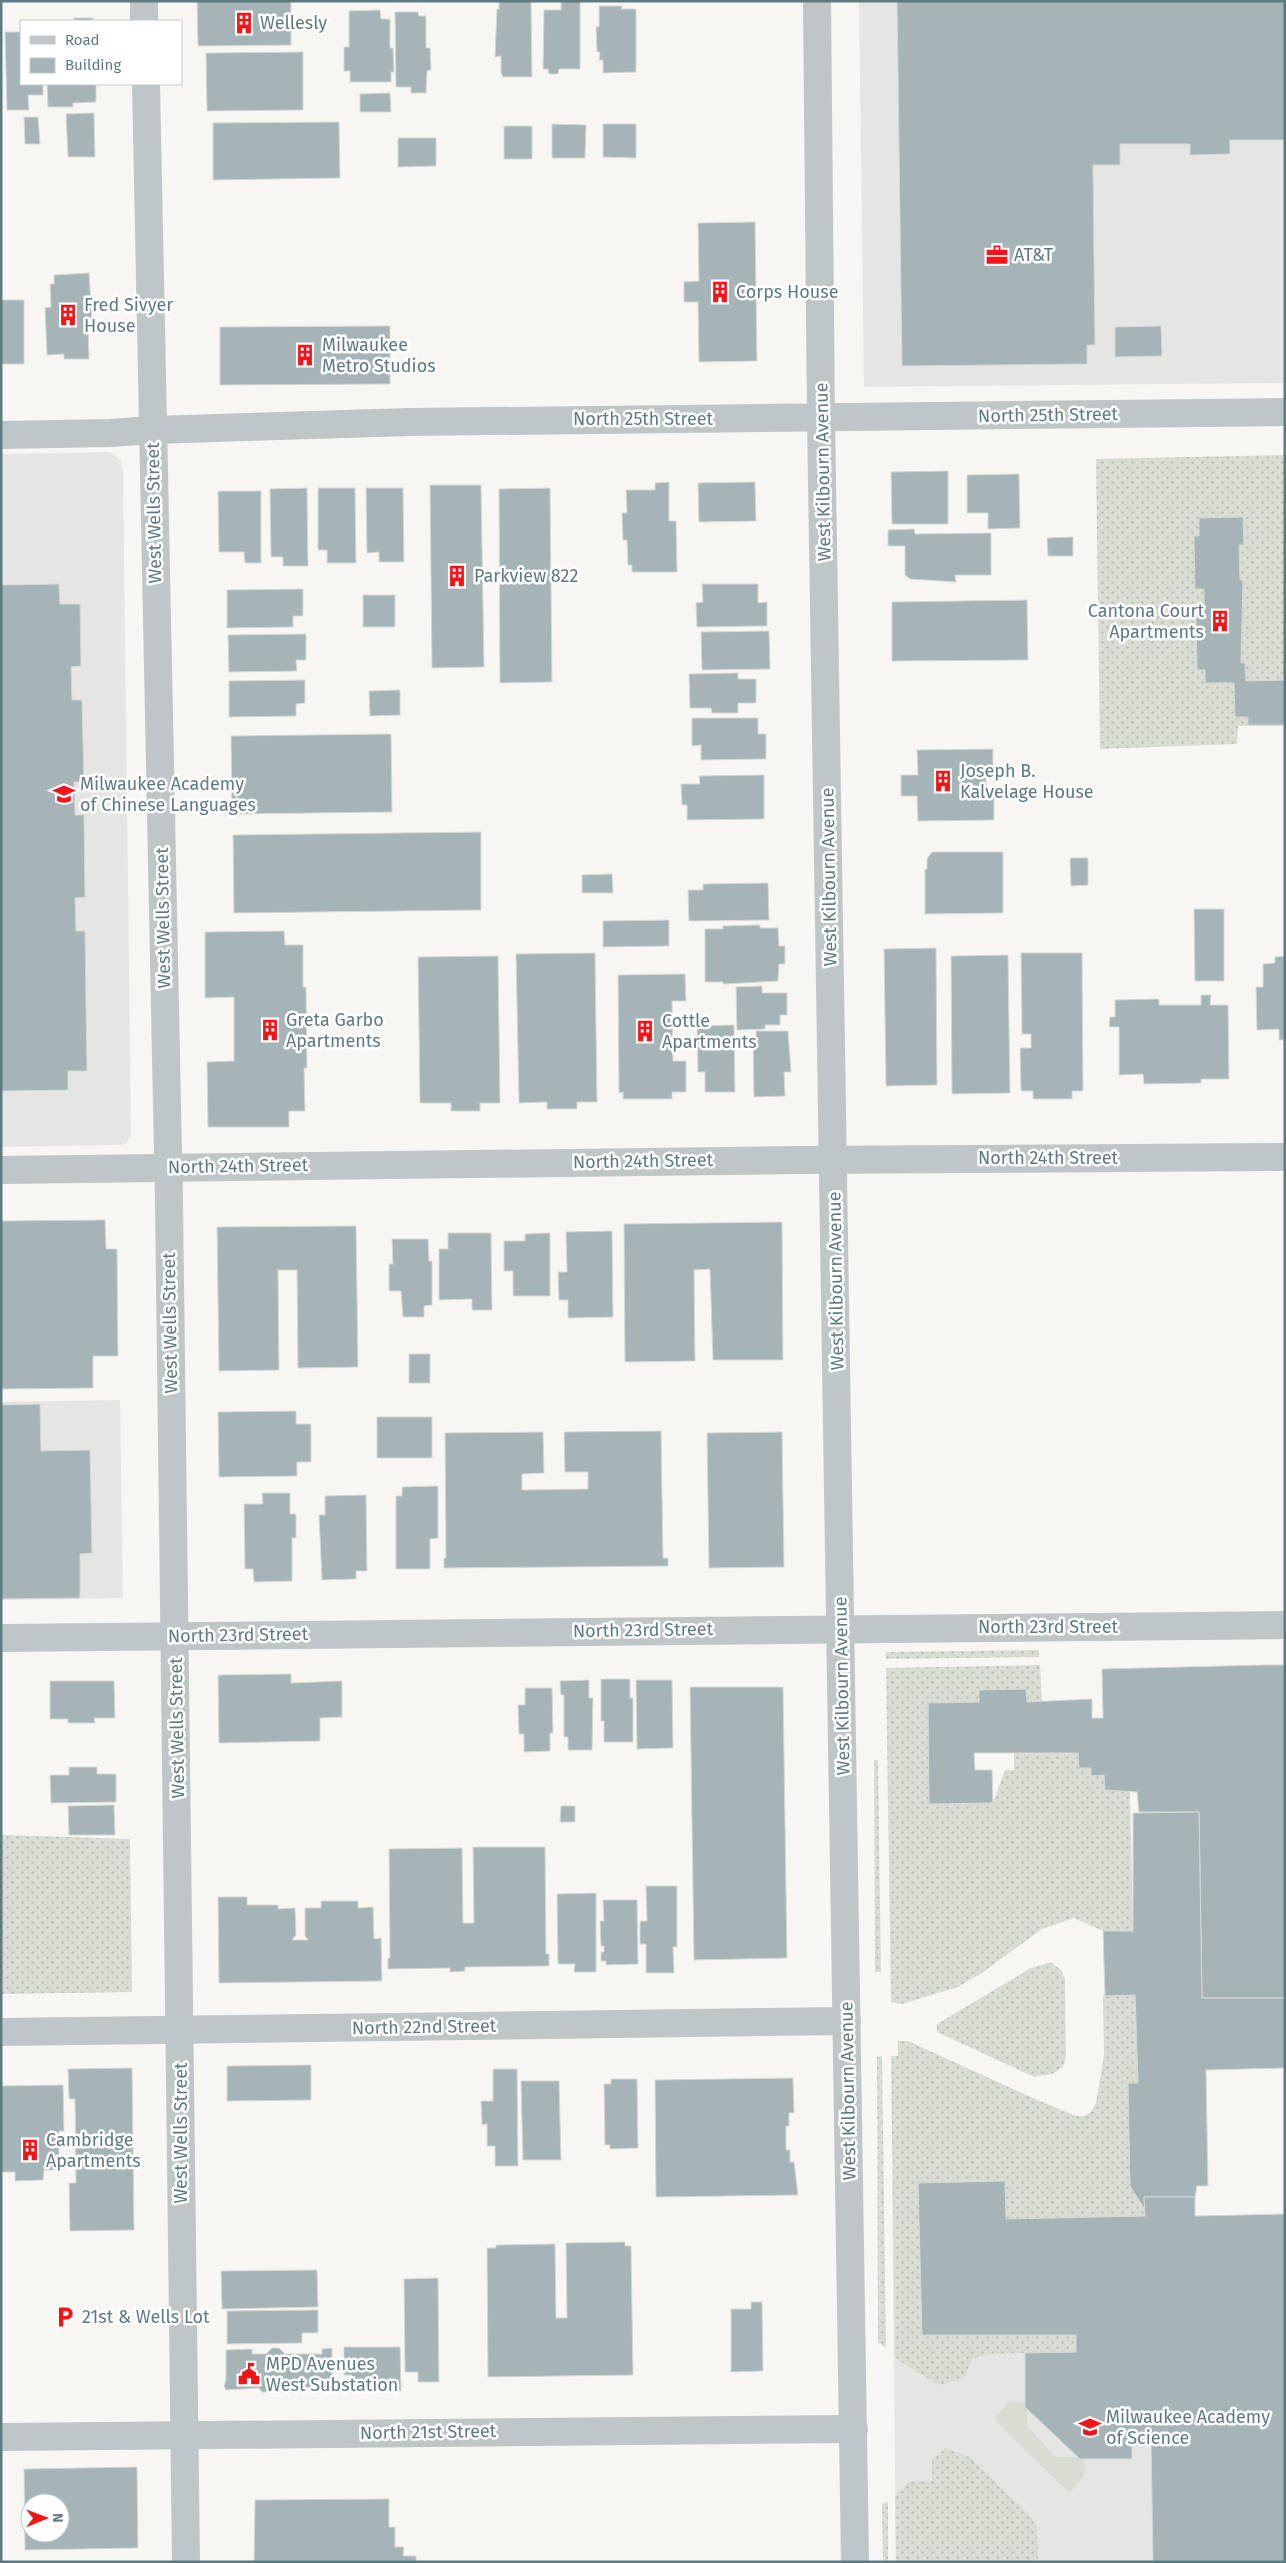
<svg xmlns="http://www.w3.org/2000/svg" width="1286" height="2563" viewBox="0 0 1286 2563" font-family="'Fira Sans',sans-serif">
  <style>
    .built { fill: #e5e6e4 }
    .grass { fill: url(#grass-dots) }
    .garden { fill: #d8dcd2 }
    .building { fill: #a5b4b6; stroke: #d8d8d6; fill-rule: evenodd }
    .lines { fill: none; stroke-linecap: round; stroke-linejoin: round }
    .minor { stroke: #bfc6c8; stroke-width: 28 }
    .labels { text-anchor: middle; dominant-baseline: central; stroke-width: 5; stroke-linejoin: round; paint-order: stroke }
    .poi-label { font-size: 18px; fill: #5f7a81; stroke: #fff; text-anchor: start }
    .street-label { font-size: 18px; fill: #5f7a81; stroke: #fff }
  </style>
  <defs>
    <pattern id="grass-dots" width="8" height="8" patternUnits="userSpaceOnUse" patternTransform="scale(1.25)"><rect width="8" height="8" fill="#d8dcd2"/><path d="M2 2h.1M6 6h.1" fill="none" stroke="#b2b7b0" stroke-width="1.8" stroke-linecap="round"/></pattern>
  </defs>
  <rect width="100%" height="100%" fill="#f7f6f3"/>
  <g class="built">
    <polygon points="859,1 1285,1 1285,383 864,387"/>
    <polygon points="110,452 120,460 123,471 131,1135 126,1144 116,1145 1,1147 1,454"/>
    <polygon points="120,1400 123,1598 1,1600 1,1402"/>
    <polygon points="1005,2181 1006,2219 1145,2216 1144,2197 1195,2197 1195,2216 1285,2562 896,2562 892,2183"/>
  </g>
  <g class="grass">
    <polygon points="1285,455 1285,726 1238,726 1237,744 1100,749 1096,459"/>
    <polygon points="1039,1650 1039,1657 886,1659 886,1652"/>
    <polygon points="1040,1665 1042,1701 1027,1702 1026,1689 979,1690 979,1702 928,1703 929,1803 993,1803 1005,1770 1014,1770 1014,1753 1078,1753 1079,1768 1091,1768 1091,1776 1104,1775 1130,1791 1133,1931 1103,1931 1074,1918 1060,1923 1042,1929 983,1972 958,1987 902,2004 891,2002 886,1668"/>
    <polygon points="874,1760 878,1760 881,1972 875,1972"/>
    <polygon points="1,1835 130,1839 132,1992 1,1994"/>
    <polygon points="1051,1962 1061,1970 1065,1979 1066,2056 1063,2067 1052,2074 1034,2077 937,2032 937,2024 1031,1968"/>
    <polygon points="1135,1995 1138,2083 1129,2083 1130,2186 1145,2210 1145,2216 1006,2219 1005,2181 918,2183 922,2334 1076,2335 1076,2352 987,2354 972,2359 964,2379 938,2385 895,2358 891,2056 898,2056 898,2041 908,2041 1033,2098 1076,2116 1084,2116 1091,2112 1096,2103 1104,2056 1103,1996"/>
    <polygon points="882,2056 882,2057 886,2348 878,2342 877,2057"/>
    <polygon points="945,2448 970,2457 1031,2517 1037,2527 1038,2562 896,2562 895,2496 909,2482 932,2481 932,2460"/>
    <polygon points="888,2502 888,2562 883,2562 882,2504"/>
  </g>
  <polygon class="garden" points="1009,2401 1027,2403 1027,2426 1056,2457 1074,2457 1085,2461 1084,2476 1071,2491 1067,2491 994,2419"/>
  <g class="building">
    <polygon points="197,1 291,1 291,45 198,46"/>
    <polygon points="499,1 531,1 532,77 503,77 501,73 501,56 495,57 497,9 499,9"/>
    <polygon points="565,1 580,1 580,69 559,69 558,74 549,74 548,69 543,69 544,10 561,10 561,2"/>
    <polygon points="897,1 1285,1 1285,140 1230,140 1230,154 1190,155 1190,144 1120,144 1120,165 1093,165 1095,345 1087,345 1087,364 902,366"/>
    <polygon points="599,6 622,6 621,9 636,9 636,72 603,73 603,60 599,60 600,52 597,52 596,27 599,27"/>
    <polygon points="380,10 381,19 390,19 390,48 393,48 394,72 391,72 391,82 350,82 350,71 344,71 344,47 349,47 349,11"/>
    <polygon points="395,12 418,12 419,16 426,16 426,48 430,48 431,70 427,71 426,93 411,93 411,87 396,87"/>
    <rect x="74" y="18" width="19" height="3"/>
    <polygon points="5,32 21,32 21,84 43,84 43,95 28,95 29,110 7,110"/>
    <polygon points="303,52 303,110 207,111 206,53"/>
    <polygon points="47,84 96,84 96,102 73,103 73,107 48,107"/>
    <polygon points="390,93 391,112 360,112 360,94"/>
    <polygon points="94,113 95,157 68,157 66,114"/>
    <polygon points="24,117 38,117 40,144 25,144"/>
    <polygon points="339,122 340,178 213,180 213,123"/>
    <polygon points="552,124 586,125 585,158 552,158"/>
    <polygon points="603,124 636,124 636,158 603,157"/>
    <rect x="504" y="126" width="28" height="33"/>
    <polygon points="398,138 436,138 436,166 398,167"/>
    <polygon points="755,222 757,361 699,362 698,302 684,302 684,282 699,281 698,223"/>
    <polygon points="89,273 92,322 88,323 89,359 64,359 64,354 47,355 45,308 51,307 50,284 54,284 54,275"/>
    <rect x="1" y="300" width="23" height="64"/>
    <polygon points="390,326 390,384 220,385 220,327"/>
    <polygon points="1161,326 1162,356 1115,357 1115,327"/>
    <polygon points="948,471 948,524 892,524 891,472"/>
    <polygon points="1019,474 1020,528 988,529 988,513 967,513 967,475"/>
    <polygon points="669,482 669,521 676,521 677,572 632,572 632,565 628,565 627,540 623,540 622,513 627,513 626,490 655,490 655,483"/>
    <polygon points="755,482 756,521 699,522 698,483"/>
    <polygon points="430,485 481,485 484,667 432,668"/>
    <polygon points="307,488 308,566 283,566 283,557 271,557 270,489"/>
    <polygon points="318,488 355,488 356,563 327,563 327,550 318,550"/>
    <polygon points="366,488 403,488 404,562 379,562 379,552 367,553"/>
    <polygon points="550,488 552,682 500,683 499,489"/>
    <polygon points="218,491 261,491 261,563 245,563 244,552 219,552"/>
    <polygon points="1243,517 1244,545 1239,545 1240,580 1243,580 1241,663 1245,663 1246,681 1285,680 1285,725 1248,725 1248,717 1235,717 1234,683 1205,683 1205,670 1197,670 1196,617 1204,617 1204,589 1195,589 1194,536 1199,536 1199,518"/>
    <polygon points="914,529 915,534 991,533 991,575 955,575 956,582 910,579 905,575 905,546 888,546 888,530"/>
    <polygon points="1073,537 1073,556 1048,556 1047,538"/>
    <polygon points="59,584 60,604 80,604 81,666 71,667 72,700 82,700 84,782 74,782 75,815 84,815 85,897 75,898 76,931 85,931 87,1071 68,1071 68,1090 1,1091 1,585"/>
    <polygon points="702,584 758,584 758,603 767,602 767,626 697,627 696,603 703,602"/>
    <polygon points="303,589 303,616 293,616 293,627 227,628 227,590"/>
    <rect x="363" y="595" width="32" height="32"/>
    <polygon points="1027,600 1028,660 892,661 892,602"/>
    <polygon points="769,631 770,669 702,670 701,632"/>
    <polygon points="306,634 306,660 296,660 297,671 229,672 228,635"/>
    <polygon points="738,673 738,679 756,679 756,703 738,703 738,713 712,713 711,708 690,708 689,674"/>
    <polygon points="305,680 305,703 296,704 296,716 229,717 229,681"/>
    <polygon points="400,690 400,715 370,716 369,691"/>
    <polygon points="692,718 758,718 758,734 766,734 766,759 701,760 701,745 692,746"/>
    <polygon points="391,734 392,812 232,814 231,736"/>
    <polygon points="993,749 993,772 986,772 986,788 994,787 994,820 918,821 917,796 901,796 901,775 918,775 917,750"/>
    <polygon points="764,775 764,819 687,820 687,805 682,805 681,784 700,784 699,776"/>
    <polygon points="481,832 481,910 234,913 233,835"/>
    <polygon points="932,852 1003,852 1003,913 925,914 925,869 927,869 927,859"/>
    <polygon points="1070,858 1088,858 1088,885 1071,886"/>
    <polygon points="612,874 613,893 582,893 582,875"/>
    <polygon points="768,883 769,920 689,921 688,890 703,890 703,884"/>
    <polygon points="1194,909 1224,909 1224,981 1195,981"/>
    <polygon points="669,920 669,946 603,947 603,921"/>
    <polygon points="760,925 760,928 778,928 779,946 785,946 785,964 779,964 778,981 723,984 723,982 705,982 705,929 723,929 723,926"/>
    <polygon points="284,931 285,945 303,945 303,987 306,987 307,1068 304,1068 305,1111 289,1111 289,1127 208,1127 207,1062 234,1061 234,997 205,998 205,932"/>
    <polygon points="936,948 937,1085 886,1086 884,949"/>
    <polygon points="595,953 597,1102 577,1102 577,1109 547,1109 547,1102 519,1103 516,954"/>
    <polygon points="1021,953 1082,953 1083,1091 1072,1091 1072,1099 1033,1099 1033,1091 1021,1091 1020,1048 1031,1048 1031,1034 1022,1034"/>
    <polygon points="1008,955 1010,1093 952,1094 951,956"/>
    <polygon points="498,956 500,1103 480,1103 480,1111 451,1111 451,1103 420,1103 418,957"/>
    <polygon points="1285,956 1285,1040 1279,1040 1279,1029 1257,1030 1256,987 1263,987 1263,964 1275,963 1275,957"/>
    <polygon points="685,974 686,1001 672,1001 673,1061 686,1061 686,1092 672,1092 672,1099 623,1099 623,1092 619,1093 618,975"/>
    <polygon points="762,986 762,993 787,993 787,1015 780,1015 780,1025 765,1025 765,1029 737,1030 736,987"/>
    <polygon points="1201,995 1211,995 1210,1005 1228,1005 1229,1079 1201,1079 1201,1083 1144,1084 1143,1074 1119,1075 1119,1027 1109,1027 1110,1017 1115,1017 1115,1000 1159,999 1159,1005 1201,1005"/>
    <polygon points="734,1025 735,1092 705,1092 705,1072 698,1072 697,1026"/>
    <polygon points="756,1031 788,1031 791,1072 784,1072 785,1096 754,1097 753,1038 756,1038"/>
    <polygon points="105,1220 106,1249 117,1249 118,1356 93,1356 93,1388 1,1389 1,1221"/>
    <polygon points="782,1222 783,1360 713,1360 710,1269 694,1270 695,1361 625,1362 624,1224"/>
    <polygon points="356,1226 358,1367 298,1368 297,1270 278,1270 279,1370 219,1371 217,1227"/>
    <polygon points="612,1231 613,1317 568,1318 568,1300 559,1300 558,1272 567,1272 566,1232"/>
    <polygon points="448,1233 491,1233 492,1310 472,1310 472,1299 439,1300 439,1249 448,1249"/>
    <polygon points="550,1233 550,1296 513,1296 513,1271 504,1271 504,1241 525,1241 525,1234"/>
    <polygon points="392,1239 428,1239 429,1261 432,1261 432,1305 424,1306 424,1317 403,1317 401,1291 389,1291 389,1264 393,1264"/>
    <rect x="409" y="1354" width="21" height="29"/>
    <polygon points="40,1404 41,1451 90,1450 92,1553 80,1554 80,1598 1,1599 1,1405"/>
    <polygon points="296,1411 296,1424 311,1424 311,1462 297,1462 297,1476 219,1477 218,1412"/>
    <rect x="377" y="1417" width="55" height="41"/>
    <polygon points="661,1431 663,1558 668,1558 668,1566 444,1568 444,1558 446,1558 445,1433 543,1432 544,1473 522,1474 522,1490 588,1489 588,1472 565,1472 564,1432"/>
    <polygon points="782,1432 784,1567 709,1568 707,1433"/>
    <polygon points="438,1486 438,1538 430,1539 430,1569 396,1569 396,1496 402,1496 402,1487"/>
    <polygon points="262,1493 290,1493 290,1514 296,1514 296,1538 292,1538 292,1581 254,1582 253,1569 245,1569 244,1504 263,1504"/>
    <polygon points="366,1495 367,1571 356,1571 356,1579 322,1580 319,1515 325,1515 325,1496"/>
    <polygon points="1264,1665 1285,1665 1285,1998 1202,1998 1199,1812 1139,1812 1137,1792 1105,1790 1104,1775 1091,1776 1091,1768 1079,1768 1078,1753 974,1753 975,1770 992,1770 993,1803 929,1804 928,1703 979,1702 979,1690 1026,1689 1027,1702 1092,1699 1092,1718 1103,1718 1102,1669"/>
    <polygon points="291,1674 291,1683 342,1681 342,1717 320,1718 320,1741 219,1743 218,1675"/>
    <polygon points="601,1679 630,1679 630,1698 633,1698 633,1742 604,1742 604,1721 601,1721"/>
    <polygon points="589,1680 589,1698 593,1698 592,1750 568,1750 568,1737 564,1737 564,1695 561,1695 560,1681"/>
    <polygon points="636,1680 672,1680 673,1748 637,1749"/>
    <polygon points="50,1681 114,1681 115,1718 94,1718 95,1723 68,1723 68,1719 50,1719"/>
    <polygon points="690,1687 783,1687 787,1958 694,1960"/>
    <polygon points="525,1688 552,1688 553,1733 550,1733 550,1751 524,1752 524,1734 519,1734 518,1705 525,1705"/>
    <polygon points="69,1767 97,1767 97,1774 116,1774 116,1802 51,1803 50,1775 69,1775"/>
    <polygon points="114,1805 115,1835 69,1835 68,1806"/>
    <polygon points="561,1806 575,1806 575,1822 560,1822"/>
    <polygon points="1199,1812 1202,1998 1285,1998 1285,2068 1206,2070 1208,2186 1197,2186 1195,2197 1144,2197 1145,2210 1130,2186 1128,2083 1138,2083 1135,1995 1105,1996 1103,1931 1133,1931 1133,1813"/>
    <polygon points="473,1847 545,1847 546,1954 549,1954 549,1966 465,1967 465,1971 450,1972 450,1968 388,1969 388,1958 390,1958 389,1849 462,1848 463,1923 474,1923"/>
    <polygon points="646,1886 677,1886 677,1947 673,1947 674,1973 646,1973 646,1944 640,1944 640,1921 647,1921"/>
    <polygon points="596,1893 596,1972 574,1972 575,1964 558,1964 557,1894"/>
    <polygon points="218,1897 247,1897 247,1905 278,1905 278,1909 295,1908 296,1935 292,1940 308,1940 305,1936 305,1908 321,1908 321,1901 358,1901 358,1908 373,1907 374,1939 381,1938 382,1981 219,1983"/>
    <polygon points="603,1900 637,1900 638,1964 606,1965 606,1961 601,1961 601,1952 604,1952 604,1946 601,1946 600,1921 604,1921"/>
    <polygon points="311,2065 311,2100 227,2101 227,2066"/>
    <polygon points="132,2068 134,2230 70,2231 69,2183 76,2183 75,2099 69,2099 68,2069"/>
    <polygon points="493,2069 517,2069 518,2166 495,2166 495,2146 487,2146 487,2124 482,2125 481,2101 493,2101"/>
    <polygon points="793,2078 794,2113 789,2113 789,2126 786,2126 786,2150 790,2150 790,2162 794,2162 798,2195 656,2197 655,2080"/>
    <polygon points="611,2079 637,2079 638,2148 610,2149 610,2145 605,2145 604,2084 611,2084"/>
    <polygon points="521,2081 559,2081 561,2160 523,2160"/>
    <polygon points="63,2085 64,2131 59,2131 59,2170 44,2170 43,2180 15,2181 15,2172 1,2172 1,2086"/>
    <polygon points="1005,2181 1006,2219 1145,2216 1144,2197 1195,2197 1195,2216 1285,2214 1285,2562 1153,2562 1151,2442 1132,2442 1132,2459 1080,2459 1025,2407 1025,2353 1076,2352 1076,2335 922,2335 918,2183"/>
    <polygon points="625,2242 625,2246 631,2246 633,2375 488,2377 487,2248 496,2248 496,2245 555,2244 556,2318 567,2318 566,2243"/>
    <polygon points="317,2270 318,2307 222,2309 221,2271"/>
    <polygon points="438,2278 439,2382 418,2382 418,2372 405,2372 404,2279"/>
    <polygon points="751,2302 762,2302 763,2371 731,2372 731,2309 751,2309"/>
    <polygon points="318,2310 318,2333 302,2333 302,2343 227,2344 227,2311"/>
    <polygon points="344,2347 400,2347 401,2391 364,2391 364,2386 352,2386 352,2375 344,2375"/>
    <polygon points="272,2348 279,2348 285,2354 322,2354 322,2349 332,2348 332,2387 302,2388 296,2392 291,2393 286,2388 274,2388 269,2392 262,2392 259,2388 226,2390 224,2386 226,2380 226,2350 252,2349 252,2354 266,2354"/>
    <path d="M137 2467 138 2548 25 2550 24 2469ZM30 2503H60V2533H30Z"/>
    <polygon points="389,2499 389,2527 395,2527 395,2547 404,2547 403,2556 416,2556 416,2562 254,2562 255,2500"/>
  </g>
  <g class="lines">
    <g class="minor">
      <polyline points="144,1 144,21"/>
      <polyline points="817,1 821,418 855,2562"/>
      <polyline points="146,84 169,1202 186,2562"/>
      <polyline points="1,435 110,433 153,430 410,422 1285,412"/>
      <polyline points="1,1170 797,1160 1285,1157"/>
      <polyline points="1,1638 1285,1625"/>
      <polyline points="1,2032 847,2021"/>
      <polyline points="1,2437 854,2429"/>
    </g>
  </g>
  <defs>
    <g id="building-bare" transform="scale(1.725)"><path d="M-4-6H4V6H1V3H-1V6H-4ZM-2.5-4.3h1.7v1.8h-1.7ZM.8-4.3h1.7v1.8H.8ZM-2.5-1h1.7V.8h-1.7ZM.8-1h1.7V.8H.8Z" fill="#f51518" stroke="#fff" stroke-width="2.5" paint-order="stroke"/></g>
    <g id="office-bare" transform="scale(1.725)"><path d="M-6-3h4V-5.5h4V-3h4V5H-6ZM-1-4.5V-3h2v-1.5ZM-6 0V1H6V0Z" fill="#f51518" stroke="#fff" stroke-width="2.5" paint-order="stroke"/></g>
    <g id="school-bare" transform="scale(1.725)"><path d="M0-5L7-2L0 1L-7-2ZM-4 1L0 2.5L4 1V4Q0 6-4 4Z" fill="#f51518" stroke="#fff" stroke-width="2.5" paint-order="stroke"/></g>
    <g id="parking-bare" transform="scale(1.725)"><path d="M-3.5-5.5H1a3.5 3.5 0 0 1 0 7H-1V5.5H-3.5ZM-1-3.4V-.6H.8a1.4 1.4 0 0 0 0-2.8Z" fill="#f51518" stroke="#fff" stroke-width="2.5" paint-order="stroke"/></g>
    <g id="civic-bare" transform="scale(1.725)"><path d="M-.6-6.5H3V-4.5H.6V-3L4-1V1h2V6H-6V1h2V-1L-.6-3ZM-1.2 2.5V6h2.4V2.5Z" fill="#f51518" stroke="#fff" stroke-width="2.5" paint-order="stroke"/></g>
  </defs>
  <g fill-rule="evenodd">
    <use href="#building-bare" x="244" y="23"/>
    <use href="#office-bare" x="997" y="255"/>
    <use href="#building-bare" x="720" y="292"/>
    <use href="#building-bare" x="68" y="315"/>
    <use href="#building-bare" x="305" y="355"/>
    <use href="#building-bare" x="457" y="576"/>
    <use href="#building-bare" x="1220" y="621"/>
    <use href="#building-bare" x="943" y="781"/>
    <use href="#school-bare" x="64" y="794"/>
    <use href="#building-bare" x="270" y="1030"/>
    <use href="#building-bare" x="645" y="1031"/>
    <use href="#building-bare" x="30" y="2150"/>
    <use href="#parking-bare" x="65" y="2317"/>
    <use href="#civic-bare" x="249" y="2374"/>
    <use href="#school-bare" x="1090" y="2427"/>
  </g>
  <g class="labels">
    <g class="poi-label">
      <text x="260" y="23">Wellesly</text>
      <text x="1014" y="255">AT&amp;T</text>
      <text x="736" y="292">Corps House</text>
      <text x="84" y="305">Fred Sivyer<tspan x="84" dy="21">House</tspan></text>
      <text x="322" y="345">Milwaukee<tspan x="322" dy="21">Metro Studios</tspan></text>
      <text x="474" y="576">Parkview 822</text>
      <text x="1204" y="611" text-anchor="end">Cantona Court<tspan x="1204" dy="21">Apartments</tspan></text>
      <text x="960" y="771">Joseph B.<tspan x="960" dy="21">Kalvelage House</tspan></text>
      <text x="80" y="784">Milwaukee Academy<tspan x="80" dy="21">of Chinese Languages</tspan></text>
      <text x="286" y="1020">Greta Garbo<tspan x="286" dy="21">Apartments</tspan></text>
      <text x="662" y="1021">Cottle<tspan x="662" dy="21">Apartments</tspan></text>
      <text x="46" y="2140">Cambridge<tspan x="46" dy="21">Apartments</tspan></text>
      <text x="82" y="2317">21st &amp; Wells Lot</text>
      <text x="266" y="2364">MPD Avenues<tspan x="266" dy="21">West Substation</tspan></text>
      <text x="1106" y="2417">Milwaukee Academy<tspan x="1106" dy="21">of Science</tspan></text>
    </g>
    <g class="street-label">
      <text transform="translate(1048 415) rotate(-1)">North 25th Street</text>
      <text x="643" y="419">North 25th Street</text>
      <text transform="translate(823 472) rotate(-91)">West Kilbourn Avenue</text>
      <text transform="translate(154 513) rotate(-91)">West Wells Street</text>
      <text transform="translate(829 877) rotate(-91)">West Kilbourn Avenue</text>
      <text transform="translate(163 918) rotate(-91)">West Wells Street</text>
      <text x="1048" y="1158">North 24th Street</text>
      <text transform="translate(643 1161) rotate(-1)">North 24th Street</text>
      <text transform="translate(238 1166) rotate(-1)">North 24th Street</text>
      <text transform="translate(836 1281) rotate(-91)">West Kilbourn Avenue</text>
      <text transform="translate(170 1323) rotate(-91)">West Wells Street</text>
      <text x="1048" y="1627">North 23rd Street</text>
      <text transform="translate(643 1630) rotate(-1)">North 23rd Street</text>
      <text transform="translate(238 1635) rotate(-1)">North 23rd Street</text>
      <text transform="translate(842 1686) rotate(-91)">West Kilbourn Avenue</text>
      <text transform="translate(177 1728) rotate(-91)">West Wells Street</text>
      <text transform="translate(424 2027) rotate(-1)">North 22nd Street</text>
      <text transform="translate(848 2091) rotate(-91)">West Kilbourn Avenue</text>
      <text transform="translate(181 2133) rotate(-90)">West Wells Street</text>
      <text transform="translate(428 2432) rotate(-1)">North 21st Street</text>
    </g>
  </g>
  <rect width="1286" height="2563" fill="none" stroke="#5f7a81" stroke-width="5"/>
  <rect x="20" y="20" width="162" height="65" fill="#ffffff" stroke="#bfcacd"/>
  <rect x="30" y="36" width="25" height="8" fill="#bfc6c8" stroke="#bfcacd"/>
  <text x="65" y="45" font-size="15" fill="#5f7a81">Road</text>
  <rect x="30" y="58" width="25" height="15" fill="#a5b4b6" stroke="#bfcacd"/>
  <text x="65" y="70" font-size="15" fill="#5f7a81">Building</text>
  <g transform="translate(45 2518) rotate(89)"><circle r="24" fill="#ffffff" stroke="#bfcacd"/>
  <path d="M0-4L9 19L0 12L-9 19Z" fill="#f51518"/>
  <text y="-8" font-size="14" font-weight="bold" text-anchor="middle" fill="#5f7a81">N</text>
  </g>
</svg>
